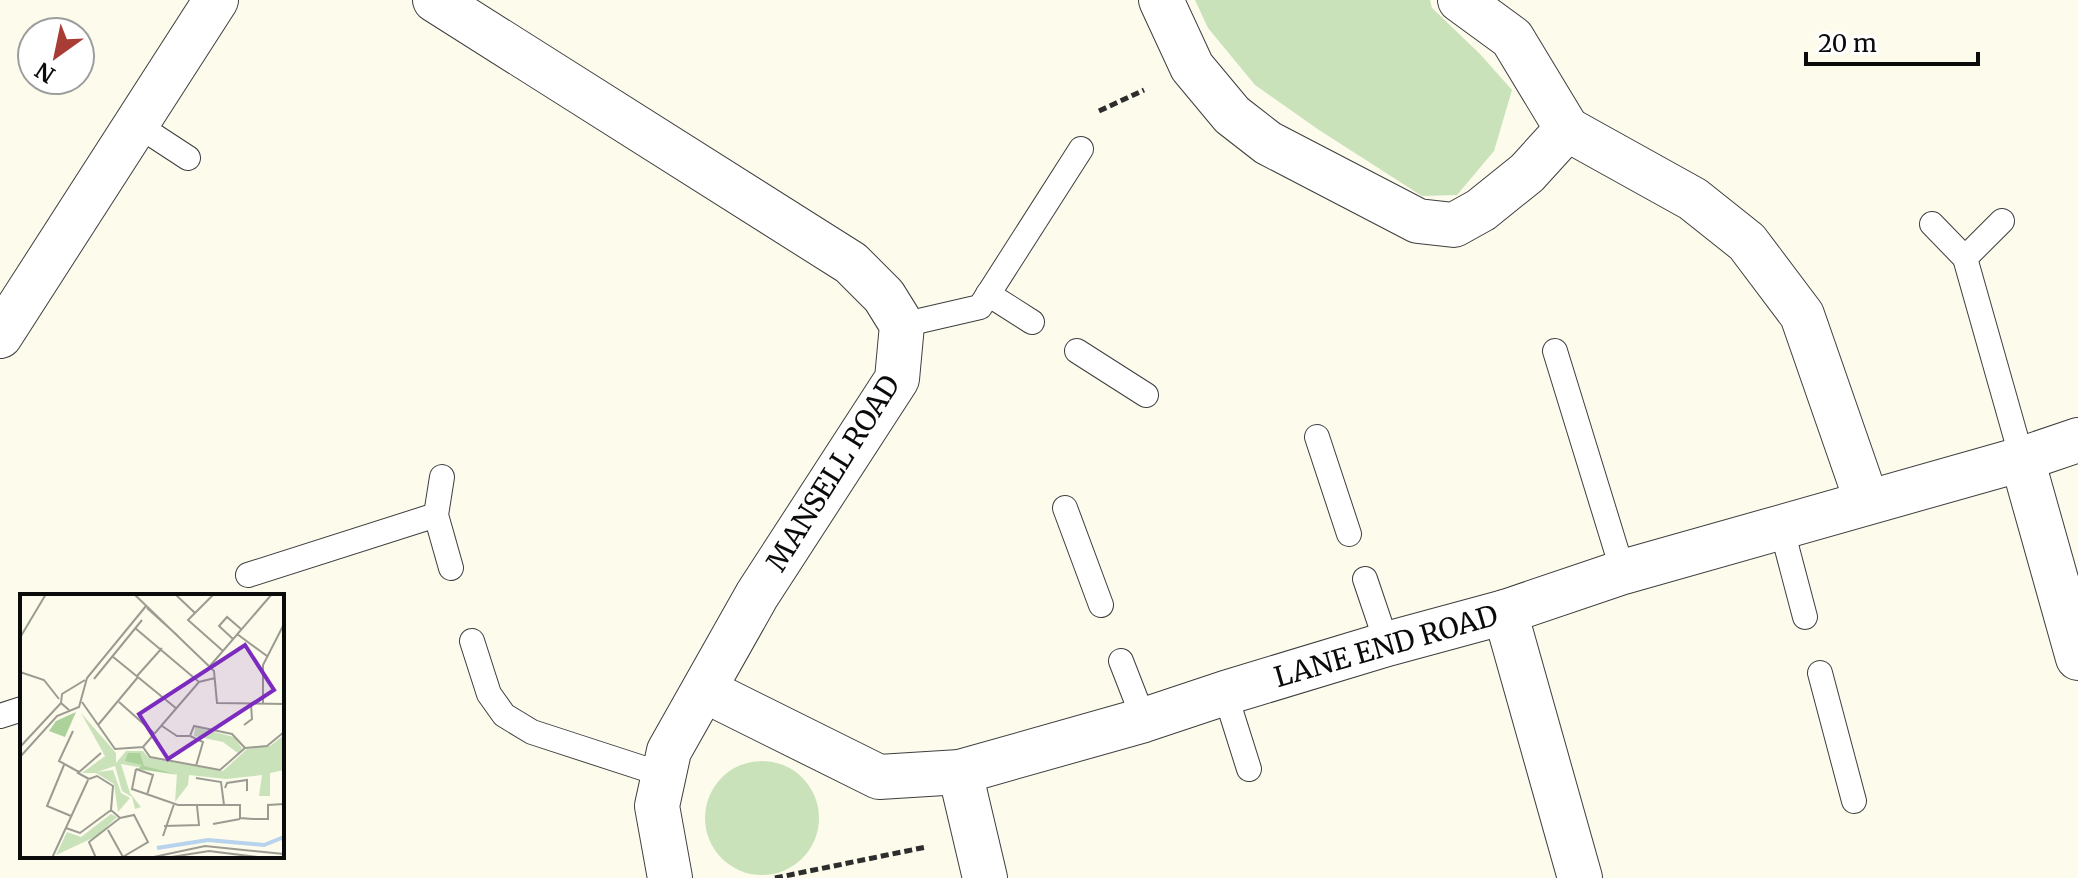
<svg xmlns="http://www.w3.org/2000/svg" width="2078" height="878" viewBox="0 0 2078 878" font-family="Merriweather,serif">
  <style>
    .green { fill: #cae2ba }
    .lines { fill: none; stroke-linecap: round; stroke-linejoin: round }
    .lane-casing { stroke: #3e3e3e; stroke-width: 26 }
    .street-casing { stroke: #3e3e3e; stroke-width: 46 }
    .path { stroke: #2d2d2d; stroke-width: 5; stroke-dasharray: 8 4; stroke-linecap: butt }
    .lane { stroke: #fff; stroke-width: 24 }
    .street { stroke: #fff; stroke-width: 44 }
    .labels { text-anchor: middle; dominant-baseline: central; stroke-width: 8; stroke-linejoin: round; paint-order: stroke }
    .street-label { font-size: 28px; fill: #0b0b0b; stroke: #fff }
    .inset-river { fill: none; stroke: #b7d3ed; stroke-width: 4 }
    .inset-road { fill: none; stroke: #9c9b92; stroke-width: 2 }
    .view { fill: #7b2cbf; fill-opacity: 0.15; stroke: #7b2cbf; stroke-width: 4 }
    .inset-edge { fill: none; stroke: #0b0b0b; stroke-width: 4 }
  </style>
  <rect width="100%" height="100%" fill="#fcfbec"/>
  <g class="green">
    <polygon points="1195,0 1430,0 1432,8 1480,54 1512,90 1494,151 1457,195 1422,196 1319,130 1255,85 1208,28"/>
    <circle cx="762" cy="818" r="57"/>
  </g>
  <g class="lines">
    <g class="lane-casing">
      <g id="lane">
        <polyline points="136,124 188,158"/>
        <polyline points="1932,224 1965,258 2002,221"/>
        <polyline points="1965,258 2022,459"/>
        <polyline points="988,294 1032,322"/>
        <polyline points="902,325 980,307 1081,149"/>
        <polyline points="1077,351 1146,395"/>
        <polyline points="1555,351 1623,572"/>
        <polyline points="1317,437 1349,534"/>
        <polyline points="442,477 436,515 451,568"/>
        <polyline points="1065,508 1101,605"/>
        <polyline points="1781,526 1805,617"/>
        <polyline points="248,575 436,515"/>
        <polyline points="1365,579 1387,644"/>
        <polyline points="472,641 489,694 504,715 532,732 664,775"/>
        <polyline points="1121,661 1144,720"/>
        <polyline points="1820,673 1854,801"/>
        <polyline points="1225,693 1249,769"/>
        <polyline points="0,716 22,709"/>
      </g>
    </g>
    <g class="street-casing">
      <g id="street">
        <polyline points="435,0 851,263 884,296 902,325 897,379 757,595 669,751 657,806 670,878"/>
        <polyline points="1161,0 1192,67 1232,115 1268,143 1418,221 1454,225 1481,210 1527,173 1567,129 1512,38 1460,0"/>
        <polyline points="1567,129 1693,199 1747,242 1802,315 1867,502"/>
        <polyline points="0,336 216,0"/>
        <polyline points="2022,459 2078,658"/>
        <polyline points="1505,612 1580,878"/>
        <polyline points="704,690 879,777 960,772 1144,720 1225,693 1387,644 1505,612 1623,572 2022,459 2078,440"/>
        <polyline points="960,772 985,878"/>
      </g>
    </g>
    <g class="path">
      <polyline points="1099,111 1144,90"/>
      <polyline points="775,878 926,847"/>
    </g>
    <use href="#lane" class="lane"/>
    <use href="#street" class="street"/>
  </g>
  <g class="labels">
    <g class="street-label">
      <text transform="translate(833 473) rotate(-58)">MANSELL ROAD</text>
      <text transform="translate(1386 646) rotate(-16)">LANE END ROAD</text>
    </g>
  </g>
  <g transform="translate(20 594)">
    <rect width="264" height="264" fill="#fcfbec"/>
    <path d="M61 119 96 159V169L106 157H123L129 164 203 177 227 155 250 152 264 141V176L250 179V202H239L242 181 206 185 169 181 168 191 155 208 157 180 101 170 110 199 121 213 115 215 112 203 102 197 95 172 77 178 93 176 101 199 110 204 98 218 94 190 76 179H62L85 162ZM175 133 214 143 222 154 219 160 203 148 174 142ZM91 220 97 223 77 242 36 261 47 238 61 243Z" fill="#cae2ba"/>
    <path d="M56 118 45 143 29 137 36 127ZM108 159H120L124 172 159 181 118 175 122 171 105 167Z" fill="#add19b"/>
    <path class="inset-river" d="M137 254 188 246 244 251 264 243"/>
    <path class="inset-road" d="M114 0 194 77 197 109 264 110M155 0 175 19M194 0 168 26 203 57M127 14 158 42M115 34 179 88M217 40 247 62M1 42 26 0M213 45 199 32 207 23 221 35M92 62 157 115M190 72 252 0M0 78 24 86 39 105M117 82 142 54M74 85 122 26M62 108 95 155 123 153 179 88 195 84M99 108 135 140M243 110V71L264 30M49 116 41 109 42 100 65 86M78 131 118 83M224 131 232 125 231 111M142 132 157 142H169M53 137 39 167 59 178M0 153 41 109M123 153 130 163 200 176 225 154 247 152 264 138M0 163 37 122 59 113 67 84 126 12M44 171 27 212 51 222M176 172 183 148 170 142 174 132 212 140 225 154M116 175 112 195 158 211H220V224L233 225H248V211L264 210M116 175 133 181 127 201M176 184 201 188 204 211M69 185 58 179 81 159M205 194 207 189 227 186V197M100 224 114 221 128 248 101 264M193 230 220 225M144 232 179 231 177 212M46 234 60 239 91 216 93 192 77 182 69 185M88 236 103 263M143 242 154 210M32 264 68 186M76 264 69 248 100 224 91 216M129 264 185 252 264 260M145 264 189 257 245 264"/>
    <path class="view" d="M225 51 254 96 148 165 119 120Z"/>
    <rect width="264" height="264" class="inset-edge"/>
  </g>
  <g transform="translate(56 56) rotate(213)"><circle r="38" fill="#ffffff" stroke="#9d9d9d" stroke-width="2"/>
  <path d="M0-6L14 30L0 20L-14 30Z" fill="#a83d36"/>
  <text y="-12" font-size="22" font-weight="bold" text-anchor="middle" fill="#0b0b0b">N</text>
  </g>
  <path d="M1806 52v12h172v-12" fill="none" stroke="#0b0b0b" stroke-width="4"/>
  <text x="1818" y="52" font-size="24" fill="#0b0b0b" stroke="#ffffff" stroke-width="6" paint-order="stroke">20 m</text>
</svg>
